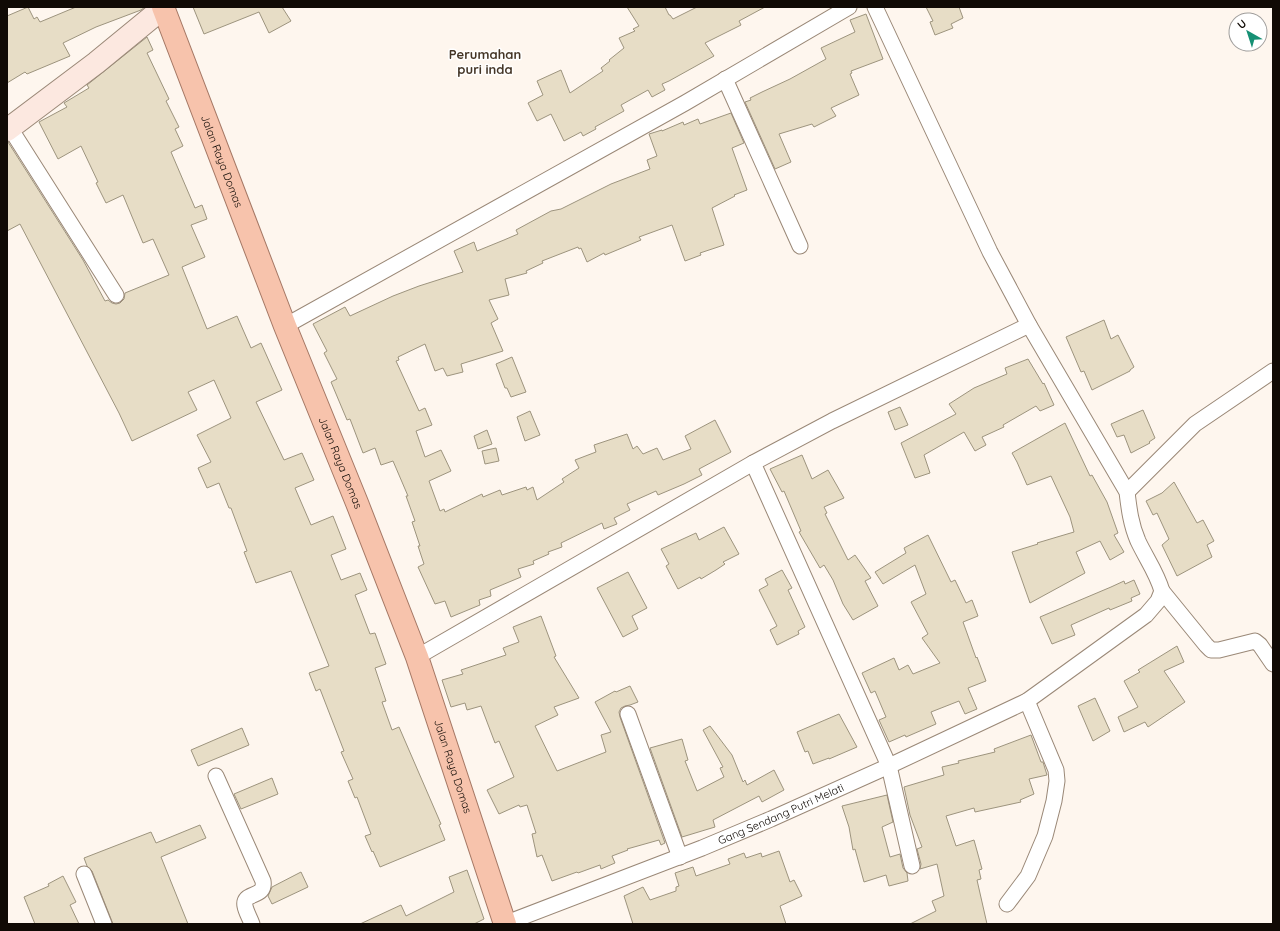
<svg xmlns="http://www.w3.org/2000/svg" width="1280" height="931" viewBox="0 0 1280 931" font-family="Quicksand,sans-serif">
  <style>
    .building { fill: #e7ddc6; stroke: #9d947e }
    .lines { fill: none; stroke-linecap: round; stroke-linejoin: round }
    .minor-casing { stroke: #9a8877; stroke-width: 17 }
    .secondary-casing { stroke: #9a8877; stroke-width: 24 }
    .trunk-casing { stroke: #a57865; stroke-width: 24 }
    .minor { stroke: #fff; stroke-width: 15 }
    .secondary { stroke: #fce8e0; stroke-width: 22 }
    .trunk { stroke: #f7c3ac; stroke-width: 22 }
    .labels { text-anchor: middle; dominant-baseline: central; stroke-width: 3; stroke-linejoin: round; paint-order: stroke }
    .street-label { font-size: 11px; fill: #100a05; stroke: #fff }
    .quarter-label { font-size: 13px; font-weight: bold; fill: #443526; stroke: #fff }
  </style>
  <rect width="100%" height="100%" fill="#fef6ee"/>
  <g class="building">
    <polygon points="28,7 34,19 37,17 40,22 76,7 145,7 141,10 96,27 63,43 70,56 27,74 25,72 7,83 7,16"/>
    <polygon points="193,7 282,7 291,21 269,33 259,12 204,34"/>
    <polygon points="627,7 665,7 669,15 670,15 673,19 697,7 765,7 739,21 741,25 705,43 714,56 669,81 662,84 665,90 652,97 648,90 621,105 624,111 595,127 596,129 583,136 581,132 564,141 551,114 537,121 528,103 543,95 537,81 561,70 570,93 603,71 601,68 610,61 609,60 624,48 619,38 635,31 633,29 639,26"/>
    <polygon points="926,7 959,7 963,18 951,24 953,28 935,35 930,22 933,21"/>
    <polygon points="866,14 883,59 851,71 852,73 850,74 859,95 831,108 836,116 814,127 812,124 779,134 791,162 775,169 745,102 751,100 750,98 762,92 790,79 826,59 821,48 855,32 850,20"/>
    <polygon points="147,37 153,50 147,53 169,99 166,101 179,127 175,129 183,146 171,152 195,208 202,205 207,219 191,225 205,257 182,267 207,329 237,316 251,348 261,343 282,390 256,402 284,460 302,453 314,480 295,488 311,525 333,516 346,549 331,555 341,580 360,573 367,590 355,595 370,634 375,633 386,664 375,668 386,701 382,702 392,730 399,727 441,824 439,825 445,840 380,867 373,851 372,852 365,836 371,834 357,797 355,798 348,781 353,779 341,752 344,751 320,689 316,691 309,673 329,666 291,571 256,583 244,552 247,551 231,508 229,508 219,483 207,488 198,468 211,462 197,435 231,418 214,380 188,392 197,410 132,441 119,413 20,224 7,231 7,142 8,142 83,260 105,301 108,300 112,303 116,304 120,303 124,299 125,293 169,275 153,239 143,243 123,195 106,203 96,183 98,182 81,146 58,159 39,122 67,107 64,103 89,88 87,85"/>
    <polygon points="731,113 744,143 732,148 747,190 734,195 735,196 712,208 724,245 700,253 701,255 685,261 672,225 639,237 641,240 605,255 604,253 587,262 581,248 579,249 578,247 542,261 543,263 526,271 527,273 505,279 509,295 489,300 498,319 491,323 503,351 461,364 463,372 447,376 443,368 435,371 425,344 398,357 399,360 396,361 419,411 425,408 432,425 416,431 425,457 441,450 451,471 429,481 440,511 444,509 445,512 482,494 483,497 500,490 502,495 526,487 527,490 533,487 537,500 564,482 562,479 579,468 575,460 596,452 594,445 627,434 633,449 637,446 643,454 657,448 663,460 691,449 685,436 715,420 731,452 699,469 702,475 684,484 658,495 656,491 627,504 630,510 614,518 617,524 604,529 602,523 561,543 562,547 548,552 549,554 533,561 534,564 518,569 521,577 490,590 491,596 479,600 480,605 451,617 445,601 435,604 418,567 424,564 418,546 420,546 412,522 415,521 406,496 408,496 393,461 381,465 375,448 363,453 350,419 347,420 331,382 337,379 324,353 327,351 313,324 345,307 350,316 393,296 419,286 463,272 454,251 474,242 477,251 504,240 518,234 516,230 551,211 561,209 611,184 650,169 647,160 657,156 649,134 662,130 662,131 683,122 684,125 698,119 700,124"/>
    <polygon points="1104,320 1111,339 1118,335 1134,367 1130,370 1130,371 1092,390 1084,371 1081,372 1066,337"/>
    <polygon points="512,357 526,392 511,397 507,388 505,388 496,364"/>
    <polygon points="1028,359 1043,384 1044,383 1054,405 1040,411 1036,406 1003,425 1004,427 982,437 986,445 975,451 964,432 924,455 930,473 915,478 901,443 956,414 949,404 974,388 1007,374 1005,368"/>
    <polygon points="900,407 908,425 895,430 888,412"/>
    <polygon points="1143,410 1155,438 1149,442 1150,443 1131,453 1124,435 1117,437 1111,424"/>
    <polygon points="530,411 540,435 525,441 517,417"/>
    <polygon points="1065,423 1090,476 1092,475 1107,502 1118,533 1114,535 1124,552 1110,560 1100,541 1076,552 1085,573 1030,603 1012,552 1038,544 1037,543 1074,532 1070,517 1051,476 1027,485 1017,462 1012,453"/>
    <polygon points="487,430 492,444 478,449 474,436"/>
    <polygon points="496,448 499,461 485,464 482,451"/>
    <polygon points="802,455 812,479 828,470 844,498 824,507 827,513 825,514 848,560 855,555 871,578 865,581 878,606 853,620 843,604 833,580 824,565 820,568 799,532 801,531 784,491 782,492 770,469"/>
    <polygon points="1174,482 1197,523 1203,520 1214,541 1207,545 1212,557 1177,576 1162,545 1169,539 1157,513 1153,515 1146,501 1162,493"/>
    <polygon points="724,527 739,554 723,562 725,564 716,570 701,579 700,577 678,589 666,566 669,564 661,549 696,533 699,540"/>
    <polygon points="928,535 951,582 955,580 966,603 972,600 978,616 963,622 976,658 977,657 986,681 968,688 977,709 965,714 959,701 931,712 936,724 906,737 905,735 889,742 879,720 886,717 875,691 871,693 862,673 894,658 899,670 908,665 913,674 940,663 922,638 928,634 911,602 926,594 915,565 883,584 875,572 906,553 904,548"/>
    <polygon points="782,570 792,588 788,590 805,627 798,631 799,634 777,645 770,630 777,626 759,590 768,585 765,579"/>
    <polygon points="628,572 647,608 632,616 638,629 623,637 597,588"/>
    <polygon points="1134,580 1140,594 1131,598 1132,601 1110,610 1109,608 1071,625 1075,635 1052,644 1040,617 1111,587 1124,581 1125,584"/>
    <polygon points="541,616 556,656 554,657 579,698 554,707 558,715 535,726 557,771 606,752 601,735 611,732 595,702 615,691 616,692 630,686 638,702 630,705 625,706 621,708 619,712 620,717 665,843 661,845 659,840 627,849 628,850 612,856 615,863 601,869 600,865 578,873 577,872 552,881 542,855 537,857 532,834 536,833 527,805 520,807 519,805 499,814 487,790 514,777 499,741 495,743 481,706 467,710 465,703 451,707 442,680 463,674 461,670 506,655 503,648 519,642 513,627"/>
    <polygon points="1177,646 1184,662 1164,671 1185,702 1148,727 1145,722 1124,732 1118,717 1138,707 1124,681 1140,672 1138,670"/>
    <polygon points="1095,698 1110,731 1093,741 1078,706"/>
    <polygon points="839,714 857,747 829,759 829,758 813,764 808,751 805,752 797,732"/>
    <polygon points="710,726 732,755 743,782 745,780 747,785 774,770 784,790 762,802 759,796 713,820 715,827 682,837 650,748 682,739 688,760 685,761 697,791 724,777 720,768 723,767 703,730"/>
    <polygon points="242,728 249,745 198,766 191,750"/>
    <polygon points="1031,735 1041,762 1043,762 1047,775 1029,779 1034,794 1020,800 1021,802 975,812 974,808 946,816 956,846 974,840 982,869 979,870 981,879 977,880 987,924 910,924 936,911 932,901 944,896 937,864 920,869 921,864 917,849 922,847 910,815 904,787 944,775 942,767 959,763 958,761 995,752 994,749"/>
    <polygon points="272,778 278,794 241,809 234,794"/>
    <polygon points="887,795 893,822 882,827 890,857 900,854 903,868 907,873 908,881 889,886 886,875 864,882 855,849 853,850 849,827 842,806"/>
    <polygon points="200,825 206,838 161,857 188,924 113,924 92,871 87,866 84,858 151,832 156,843"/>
    <polygon points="779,851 790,882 794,880 802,896 780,906 786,924 633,924 624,896 643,887 650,900 676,891 676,887 679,886 675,873 693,867 696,876 730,864 728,859 744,853 746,858 761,853 762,857"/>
    <polygon points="467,870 484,919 474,924 360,924 401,905 406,916 454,892 449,877"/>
    <polygon points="301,872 308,887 272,904 268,896 272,887"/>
    <polygon points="63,876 76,902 70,905 79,924 35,924 24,897 49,886 48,884"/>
  </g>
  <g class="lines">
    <g class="minor-casing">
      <g id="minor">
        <polyline points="725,79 800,246"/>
        <polyline points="10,128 116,295"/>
        <polyline points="285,326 685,103 849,7"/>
        <polyline points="753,463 889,766 912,866"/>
        <polyline points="1127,492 1195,424 1273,371"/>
        <polyline points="1162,591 1206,645 1211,650 1219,650 1255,641 1260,645 1273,664"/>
        <polyline points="417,657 753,463 832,421 1029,325"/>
        <polyline points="628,714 680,857"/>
        <path d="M216 776 263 881C266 899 242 891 245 906 246 912 250 918 252 924"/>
        <polyline points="84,874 104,924"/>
        <polyline points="1007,904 1028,876 1045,836 1054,801 1057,781 1056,770 1027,701"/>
        <path id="s1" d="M504 924 702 848 771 819 889 766 1027 701 1146 615 1158 601 1162 591C1157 573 1146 558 1138 541 1131 525 1129 509 1127 492L1029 325 990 252 875 7"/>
      </g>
    </g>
    <g class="secondary-casing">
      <polyline id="secondary" points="7,130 96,63 163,8"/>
    </g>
    <g class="trunk-casing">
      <g id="trunk">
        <path id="s2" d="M163 7 285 326 357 503 417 657 505 924"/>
      </g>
    </g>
    <use href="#minor" class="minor"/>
    <use href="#secondary" class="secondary"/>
    <use href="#trunk" class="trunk"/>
  </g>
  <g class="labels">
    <g class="street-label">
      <text stroke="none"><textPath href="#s2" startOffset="165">Jalan Raya Domas</textPath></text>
      <text stroke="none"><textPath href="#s2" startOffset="489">Jalan Raya Domas</textPath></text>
      <text stroke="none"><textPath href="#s2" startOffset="813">Jalan Raya Domas</textPath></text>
      <text stroke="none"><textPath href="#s1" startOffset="298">Gang Sendang Putri Melati</textPath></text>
    </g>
    <g class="quarter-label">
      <text x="485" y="54">Perumahan<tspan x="485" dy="15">puri inda</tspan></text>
    </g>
  </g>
  <rect width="1280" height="931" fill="none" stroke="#100a05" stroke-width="16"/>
  <g transform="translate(1248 32) rotate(321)"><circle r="19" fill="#ffffff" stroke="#9f9d9b"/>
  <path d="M0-3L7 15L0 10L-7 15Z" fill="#169074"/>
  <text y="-6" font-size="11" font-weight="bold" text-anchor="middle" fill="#100a05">U</text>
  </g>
</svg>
